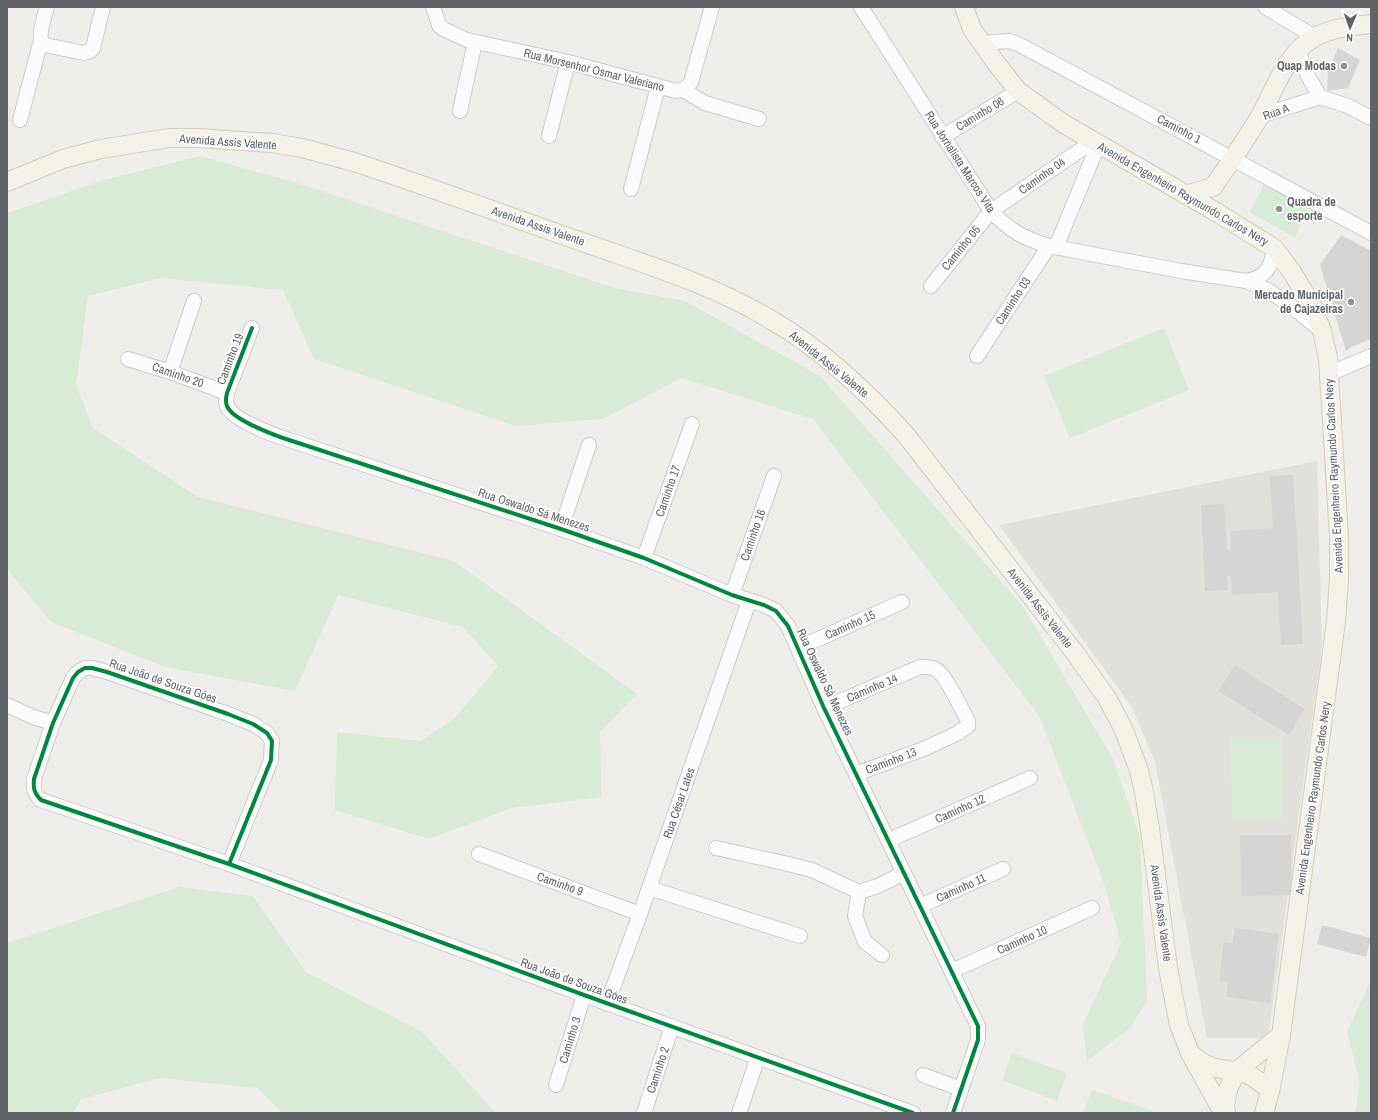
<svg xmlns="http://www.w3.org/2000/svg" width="1378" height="1120" viewBox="0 0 1378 1120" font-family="'Archivo Narrow',sans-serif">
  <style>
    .education { fill: #e2e0da }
    .green { fill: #d8ebd6 }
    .building { fill: #d6d5d3 }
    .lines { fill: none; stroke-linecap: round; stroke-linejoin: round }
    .minor-casing { stroke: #cbcccc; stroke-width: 16 }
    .major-casing { stroke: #d7ceb8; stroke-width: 20 }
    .minor { stroke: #fdfcfc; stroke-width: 14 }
    .major { stroke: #f4f2e9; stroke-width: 18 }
    .cycleway-casing { stroke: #fff; stroke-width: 6 }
    .cycleway { stroke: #00873e; stroke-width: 4 }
    .poi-dot { fill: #919496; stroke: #fff; stroke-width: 1.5 }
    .labels { text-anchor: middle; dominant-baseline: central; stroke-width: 3.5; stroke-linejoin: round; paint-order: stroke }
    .poi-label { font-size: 12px; font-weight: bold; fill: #5f6368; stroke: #fff; text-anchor: end }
    .street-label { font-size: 12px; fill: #5f6368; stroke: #fff }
  </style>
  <rect width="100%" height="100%" fill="#efeeea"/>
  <polygon class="education" points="1317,461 1322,647 1268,1038 1207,1038 1155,762 1132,707 999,525"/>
  <g class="green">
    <polygon points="200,156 294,182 614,288 685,301 820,376 1022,605 1113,759 1140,837 1147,1000 1130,1028 1087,1061 1083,1024 1121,943 1103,880 1039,716 813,419 681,378 603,419 515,426 314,359 283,290 161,278 88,296 76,385 93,428 198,497 454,561 637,694 600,732 601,797 512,808 429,839 335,810 337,732 421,741 455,718 498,666 463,627 338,595 295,691 165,667 51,622 7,569 7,213 104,180"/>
    <polygon points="1264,184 1308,207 1295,238 1250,212"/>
    <polygon points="1164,328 1189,390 1070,438 1044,376"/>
    <polygon points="1231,738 1281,738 1282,819 1232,820"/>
    <polygon points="179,887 253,896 306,972 422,1032 496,1113 282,1113 257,1088 160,1078 81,1099 73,1113 7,1113 7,943"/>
    <polygon points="1371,980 1371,1113 1355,1113 1360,1083 1347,1032"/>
    <polygon points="1012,1053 1067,1073 1057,1101 1002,1080"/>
    <polygon points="1092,1090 1158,1113 1083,1113"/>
  </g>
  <g class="building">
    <polygon points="1338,48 1360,60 1348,88 1327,91 1328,72"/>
    <polygon points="1341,235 1371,251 1371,339 1351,347 1346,351 1320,265"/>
    <polygon points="1293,475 1303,644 1281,645 1278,592 1232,595 1231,576 1227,576 1228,590 1205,591 1201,505 1224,504 1227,550 1231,549 1230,531 1273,528 1270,476"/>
    <polygon points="1235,665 1305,709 1289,735 1218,691"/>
    <polygon points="1240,835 1291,835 1292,895 1241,896"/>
    <polygon points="1322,925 1371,938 1366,957 1317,944"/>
    <polygon points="1235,928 1279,934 1270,1003 1226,997 1228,982 1219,981 1224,942 1232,944"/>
  </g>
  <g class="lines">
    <g class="minor-casing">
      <g id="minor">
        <path d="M47 7C45 14 39 33 41 40 42 42 43 43 45 45L84 53 90 51 93 48 103 7"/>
        <path d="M433 7 439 25 443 29 467 40 568 62 676 91C683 90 687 88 691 82L712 7"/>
        <path d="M861 7 991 211C1010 231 1023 238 1049 246L1181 271 1246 281 1267 290 1289 304 1322 331"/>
        <polyline points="1265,7 1315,37"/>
        <polyline points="982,43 1009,41 1018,44 1371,233"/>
        <polyline points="1298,50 1308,76 1320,97"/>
        <polyline points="683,90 705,103 759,119"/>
        <polyline points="460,111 475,42"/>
        <polyline points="1260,116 1320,97 1348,106 1371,118"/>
        <polyline points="20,120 41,40"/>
        <polyline points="549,136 568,62"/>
        <polyline points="942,137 1018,91"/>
        <polyline points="631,189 658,87"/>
        <polyline points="1056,247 1098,145"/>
        <path d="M1246 281C1266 278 1272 266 1274 248"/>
        <polyline points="931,286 991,211 1092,142"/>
        <path d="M252 328 227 393C226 397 225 401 227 406 232 419 267 432 280 437L561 529 644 558 732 595 764 605 776 611 788 626 824 708 978 1026V1040L953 1113"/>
        <polyline points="977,356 1049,246"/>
        <polyline points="128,359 170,372 227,393"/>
        <polyline points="170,372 194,301"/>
        <polyline points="1329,374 1371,356"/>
        <polyline points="561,529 589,445"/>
        <polyline points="644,558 692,424"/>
        <polyline points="732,595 774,476"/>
        <polyline points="798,648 902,602"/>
        <polyline points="7,705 33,717 53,723"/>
        <path d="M824 708 920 667C925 667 930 666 935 669 945 673 962 710 968 721V726L958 733 926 748 856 774"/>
        <polyline points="889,840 1030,778"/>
        <polyline points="716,848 784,863 812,870 859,892 878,886 904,873"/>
        <polyline points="479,854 640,914"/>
        <path d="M229 864 265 775 271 760 272 741 267 733 253 724 228 714 107 672 92 668H85L78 672 73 678 53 723 34 779C33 788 34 793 41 800L229 864 584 995 913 1113"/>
        <polyline points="649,888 800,936"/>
        <polyline points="859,892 855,916 865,942 882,955"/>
        <polyline points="920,906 1003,869"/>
        <polyline points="952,971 1092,908"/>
        <polyline points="607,1004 640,914 749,601"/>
        <polyline points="923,1075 961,1089"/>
        <polyline points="556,1085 584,995"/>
        <polyline points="644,1113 672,1026"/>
        <polyline points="739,1113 758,1057"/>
      </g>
    </g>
    <g class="major-casing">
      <g id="major">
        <polyline points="964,7 972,29 996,63 1018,91 1064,124 1216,212 1274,248 1292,272 1312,306 1322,331 1328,358 1339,537 1339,579 1336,621 1281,1035 1270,1091 1264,1113"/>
        <path d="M7 182 63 159 101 149 169 138H198L272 143 302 148 354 162C433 188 510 217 588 244 651 266 716 286 773 321 821 349 869 394 906 435L1075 653 1107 698 1123 728 1139 770 1144 792 1150 829 1168 968 1179 1025 1190 1053 1223 1113"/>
        <path d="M1186 195 1213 187C1229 164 1246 140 1260 116 1275 89 1286 53 1315 37 1331 28 1353 26 1371 24"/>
        <path d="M1191 1054C1196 1058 1201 1062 1207 1065 1220 1071 1234 1069 1247 1074 1256 1078 1263 1084 1270 1091"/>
        <polyline points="1226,1113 1225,1106 1228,1089 1237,1071 1281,1035"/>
      </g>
    </g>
    <use href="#minor" class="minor"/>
    <use href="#major" class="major"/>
    <g class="cycleway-casing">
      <g id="cycleway">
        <path d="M252 328 227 393C226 397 225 401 227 406 232 419 267 432 280 437L561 529 644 558 732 595 764 605 776 611 788 626 824 708 978 1026V1040L953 1113"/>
        <path d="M229 864 265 775 271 760 272 741 267 733 253 724 228 714 107 672 92 668H85L78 672 73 678 53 723 34 779C33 788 34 793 41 800L229 864 584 995 913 1113"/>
      </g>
    </g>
    <use href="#cycleway" class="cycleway"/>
  </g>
  <g class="poi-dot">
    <circle cx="1344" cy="66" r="4"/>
    <circle cx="1279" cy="209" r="4"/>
    <circle cx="1351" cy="302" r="4"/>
  </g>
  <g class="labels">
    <g class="poi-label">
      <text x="1336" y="66">Quap Modas</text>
      <text x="1287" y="202" text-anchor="start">Quadra de<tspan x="1287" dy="14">esporte</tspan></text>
      <text x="1343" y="295">Mercado Municipal<tspan x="1343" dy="14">de Cajazeiras</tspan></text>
    </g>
    <g class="street-label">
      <text transform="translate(594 70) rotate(14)">Rua Morsenhor Osmar Valeriano</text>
      <text transform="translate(1276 112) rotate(-20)">Rua A</text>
      <text transform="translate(980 114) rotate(-31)">Caminho 06</text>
      <text transform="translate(1179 129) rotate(28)">Caminho 1</text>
      <text transform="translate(228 142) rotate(4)">Avenida Assis Valente</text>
      <text transform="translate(960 162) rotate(57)">Rua Jornalista Marcos Vita</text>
      <text transform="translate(1042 176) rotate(-35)">Caminho 04</text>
      <text transform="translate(1183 194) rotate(30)">Avenida Engenheiro Raymundo Carlos Nery</text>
      <text transform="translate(538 226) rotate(19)">Avenida Assis Valente</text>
      <text transform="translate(961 248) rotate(-51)">Caminho 05</text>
      <text transform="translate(1013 301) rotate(-57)">Caminho 03</text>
      <text transform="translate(230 359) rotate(-69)">Caminho 19</text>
      <text transform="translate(829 364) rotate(39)">Avenida Assis Valente</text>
      <text transform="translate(178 375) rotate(19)">Caminho 20</text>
      <text transform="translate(1334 476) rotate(-93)">Avenida Engenheiro Raymundo Carlos Nery</text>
      <text transform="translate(668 491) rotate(-71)">Caminho 17</text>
      <text transform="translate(534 510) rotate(18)">Rua Oswaldo Sá Menezes</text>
      <text transform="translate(753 535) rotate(-71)">Caminho 16</text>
      <text transform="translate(1040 608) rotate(52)">Avenida Assis Valente</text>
      <text transform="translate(850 625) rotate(-24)">Caminho 15</text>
      <text transform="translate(163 681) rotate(19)">Rua João de Souza Góes</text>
      <text transform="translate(825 682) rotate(65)">Rua Oswaldo Sá Menezes</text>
      <text transform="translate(872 688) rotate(-23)">Caminho 14</text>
      <text transform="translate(891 761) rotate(-21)">Caminho 13</text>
      <text transform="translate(1313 798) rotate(-82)">Avenida Engenheiro Raymundo Carlos Nery</text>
      <text transform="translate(679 803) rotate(-71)">Rua César Lates</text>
      <text transform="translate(960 809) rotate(-24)">Caminho 12</text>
      <text transform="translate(560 884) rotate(20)">Caminho 9</text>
      <text transform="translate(961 888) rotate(-24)">Caminho 11</text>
      <text transform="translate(1161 913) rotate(82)">Avenida Assis Valente</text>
      <text transform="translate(1022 940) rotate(-24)">Caminho 10</text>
      <text transform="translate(574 981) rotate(20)">Rua João de Souza Góes</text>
      <text transform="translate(570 1040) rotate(-73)">Caminho 3</text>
      <text transform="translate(658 1070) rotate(-72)">Caminho 2</text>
    </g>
  </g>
  <rect width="1378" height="1120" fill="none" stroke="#5f6368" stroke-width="16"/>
  <g transform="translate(1350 28) rotate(182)" stroke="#ffffff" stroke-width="3" paint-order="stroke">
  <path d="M0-3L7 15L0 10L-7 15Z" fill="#5f6368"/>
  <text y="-6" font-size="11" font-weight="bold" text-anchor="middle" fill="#5f6368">N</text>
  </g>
</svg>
